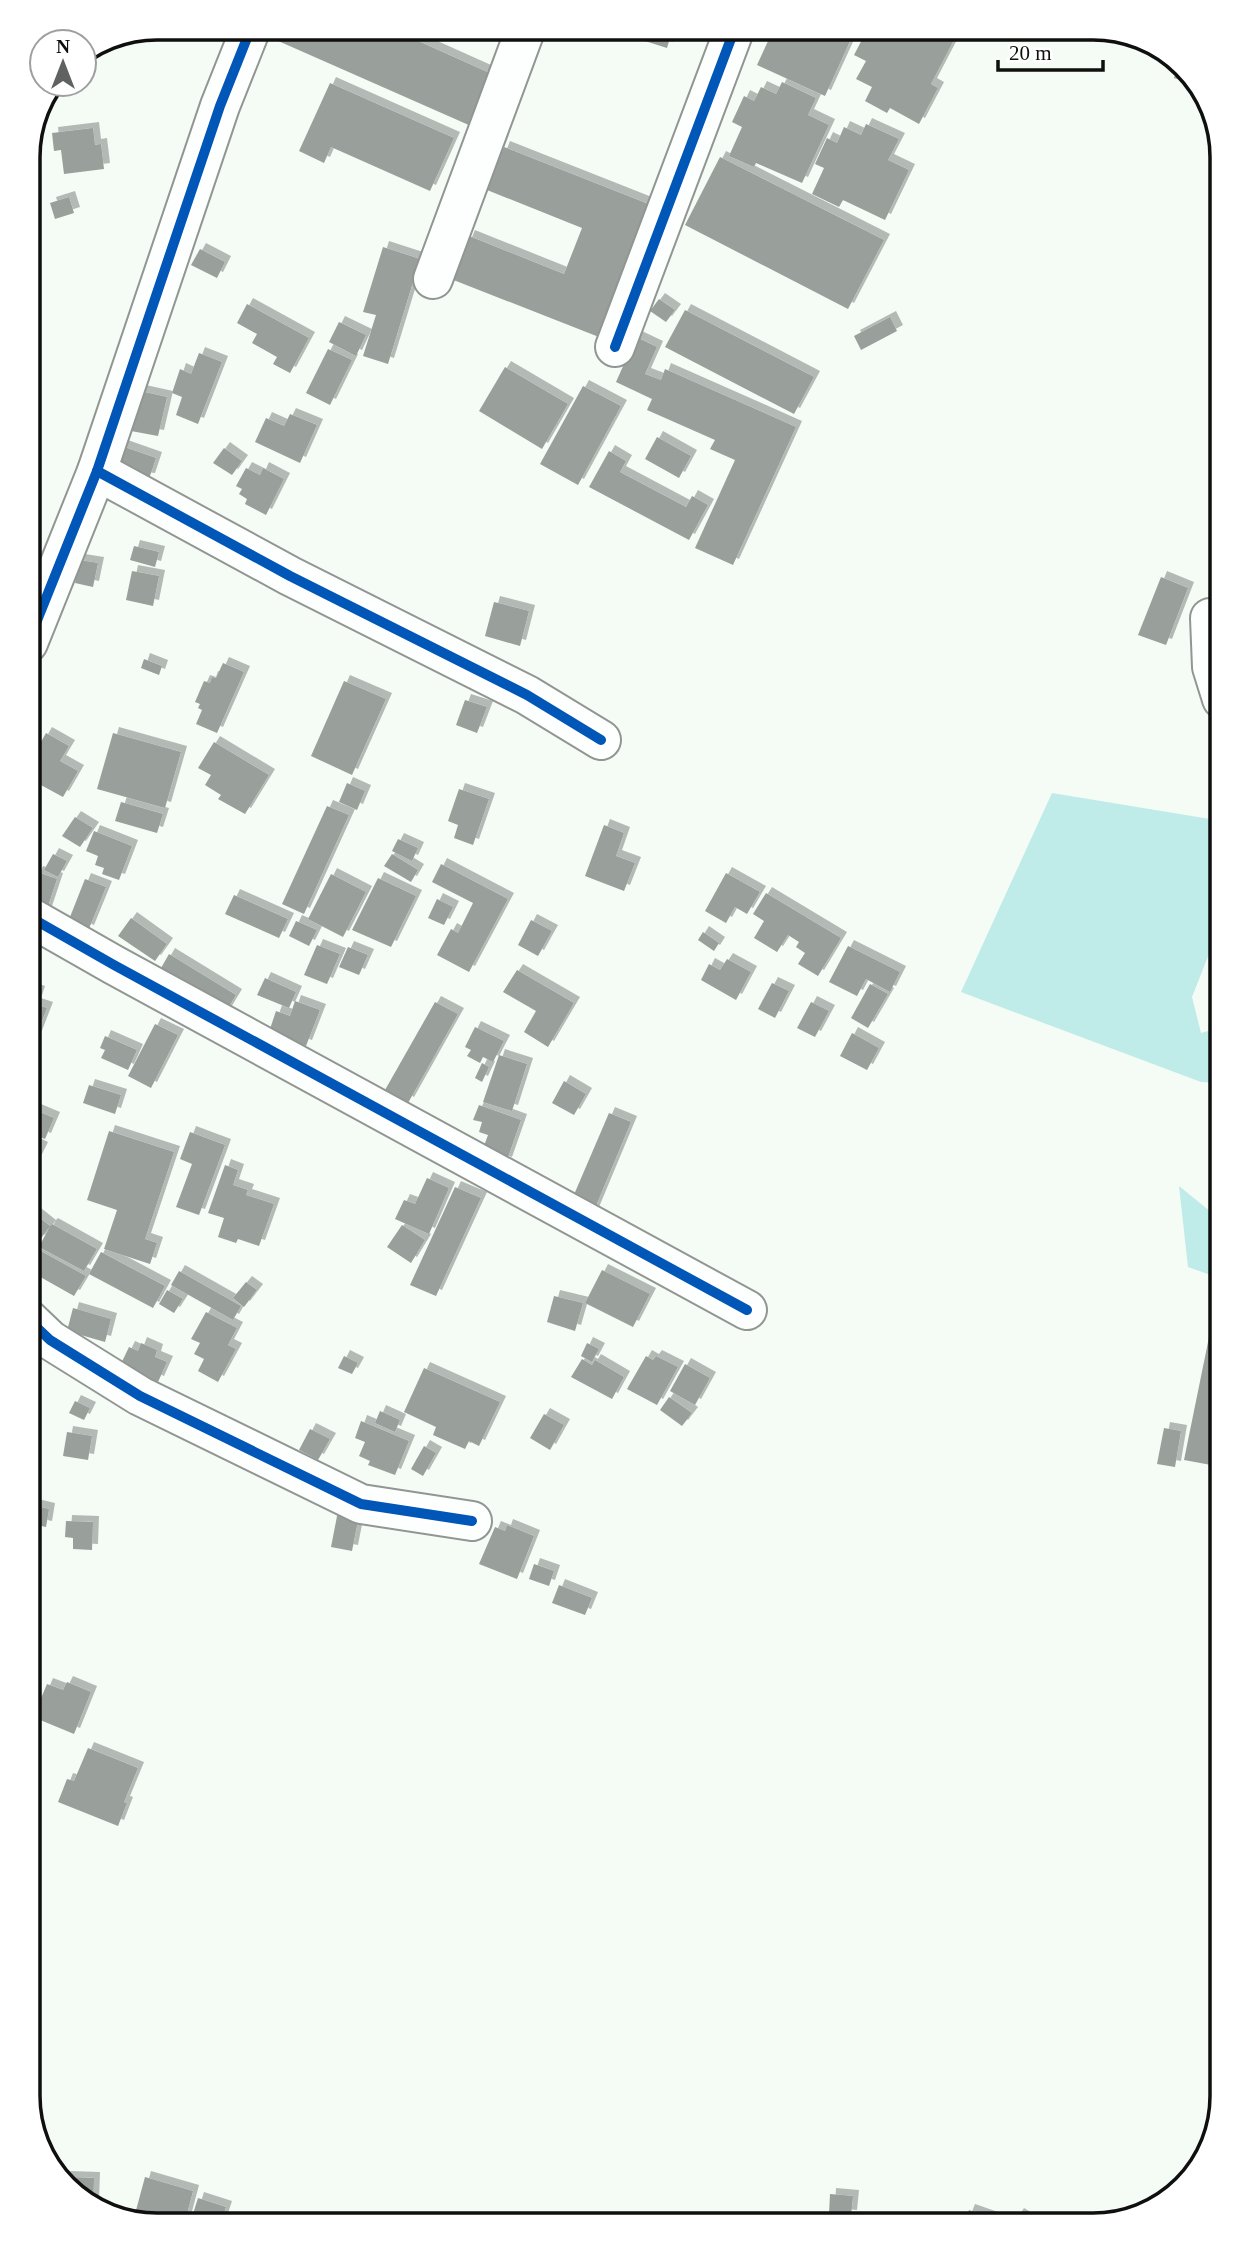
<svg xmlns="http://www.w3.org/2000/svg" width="1250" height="2253" viewBox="0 0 1250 2253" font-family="Georgia,serif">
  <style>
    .forest { fill: #bfebe9 }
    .building { fill: #999f9a; filter: url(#shadow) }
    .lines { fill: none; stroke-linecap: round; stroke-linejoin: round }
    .minor-casing { stroke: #929693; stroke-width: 42 }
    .minor { stroke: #fdfffe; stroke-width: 38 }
    .cycleway-casing { stroke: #fff; stroke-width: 15 }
    .cycleway { stroke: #0057b8; stroke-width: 10 }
    .rim { fill: none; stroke: #0f0f0f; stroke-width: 3.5 }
  </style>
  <defs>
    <filter id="shadow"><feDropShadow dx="6" dy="-6" stdDeviation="0" flood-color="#0004"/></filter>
  </defs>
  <rect width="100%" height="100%" fill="#f4fcf5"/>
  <g class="forest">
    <polygon points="1052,793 1222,821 1222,921 1192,997 1201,1033 1222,1027 1222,1083 1201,1082 961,992"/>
    <polygon points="1179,1186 1222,1221 1222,1279 1188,1267"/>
  </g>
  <g class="building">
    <polygon points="281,28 300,30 301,28 389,28 494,75 471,126 276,40"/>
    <polygon points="628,28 673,28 667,48 626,35"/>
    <polygon points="774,28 856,28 825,96 757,65"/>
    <polygon points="868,28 879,28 888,33 890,28 940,28 956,36 931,84 938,88 919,124 890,108 887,113 865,101 872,87 856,79 866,61 854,55"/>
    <polygon points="1178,66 1193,84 1174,78"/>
    <polygon points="782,82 816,98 808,115 829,125 802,183 756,163 754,167 729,156 742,127 732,122 744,96 754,101 761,87 776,94"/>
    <polygon points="330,83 454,138 430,191 331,147 324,163 299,151"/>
    <polygon points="866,124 899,139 888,160 909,170 885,220 843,200 839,207 812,194 824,168 815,164 827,138 837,143 844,127 861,135"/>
    <polygon points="93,128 95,145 101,144 104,169 64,174 61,150 54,151 52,133"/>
    <polygon points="504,147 656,207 604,339 451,279 469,236 564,274 582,228 487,190"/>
    <polygon points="720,157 884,240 848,309 685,225"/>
    <polygon points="69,197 74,213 55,219 50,203"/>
    <polygon points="383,247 420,259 388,364 363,356 376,315 363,312"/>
    <polygon points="200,249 225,262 217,278 191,265"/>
    <polygon points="659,299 675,310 666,322 650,311"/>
    <polygon points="247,304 309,338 290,373 273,364 277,357 252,343 257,334 237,323"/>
    <polygon points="685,310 814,377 794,414 665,347"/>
    <polygon points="890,317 897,331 861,350 854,336"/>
    <polygon points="339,322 366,335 356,356 329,342"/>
    <polygon points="636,337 657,347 645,374 661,380 665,369 796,427 733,565 695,548 735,460 710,449 715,440 647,410 652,399 616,382"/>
    <polygon points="328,349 352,360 330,405 306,393"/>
    <polygon points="199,353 222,362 198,424 176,415 182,397 172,393 180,369 191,374"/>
    <polygon points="505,367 568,404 542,449 479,411"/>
    <polygon points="583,386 621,406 578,485 540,464"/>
    <polygon points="140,391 167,397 158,436 131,431"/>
    <polygon points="290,414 317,425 300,463 255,442 266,418 284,426"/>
    <polygon points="657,437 691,456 679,478 645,459"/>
    <polygon points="116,444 156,458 149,479 111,475"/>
    <polygon points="224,448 242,461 232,475 213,463"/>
    <polygon points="609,451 626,461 620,472 686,507 692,496 708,505 689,540 589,487"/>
    <polygon points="246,468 260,475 263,468 284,479 266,515 245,504 247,499 239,494 242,489 236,486"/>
    <polygon points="134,546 159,552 155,567 130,560"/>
    <polygon points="79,560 98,563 93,587 75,583"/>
    <polygon points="132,571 159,576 153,606 126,600"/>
    <polygon points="1161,577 1188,588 1166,645 1138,635"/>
    <polygon points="494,602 529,611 520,646 485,636"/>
    <polygon points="144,659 162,666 159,675 141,668"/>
    <polygon points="223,663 244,672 217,733 196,724 202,710 198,708 200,704 195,702 204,681 210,683 212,677 216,678"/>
    <polygon points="344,681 386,699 352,775 311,756"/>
    <polygon points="465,700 487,707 477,733 456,725"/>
    <polygon points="46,733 69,746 60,761 78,771 63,797 28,778 28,765"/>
    <polygon points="113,733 181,752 165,808 97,789"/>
    <polygon points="214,742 269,775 245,814 218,799 221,795 205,785 211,775 198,768"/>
    <polygon points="347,783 365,791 357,810 339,802"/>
    <polygon points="459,789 489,799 473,845 454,838 458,825 448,821"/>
    <polygon points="121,802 163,814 157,833 115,821"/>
    <polygon points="327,806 349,815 304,914 282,904"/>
    <polygon points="75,817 93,828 80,847 62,836"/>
    <polygon points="604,825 624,833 616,856 635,863 624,891 585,876"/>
    <polygon points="94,831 132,846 119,880 102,874 104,868 95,865 98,856 86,851"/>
    <polygon points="398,839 418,848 412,861 392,851"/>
    <polygon points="53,854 67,861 58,877 44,870"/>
    <polygon points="392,854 418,870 411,882 384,866"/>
    <polygon points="441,864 508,899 469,972 437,955 451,929 458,933 473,903 432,882"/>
    <polygon points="37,872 57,879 44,918 28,897"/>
    <polygon points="726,873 760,892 747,914 735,907 726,923 705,911"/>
    <polygon points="331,874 366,892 343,937 308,919"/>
    <polygon points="378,878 416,896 391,947 352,930"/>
    <polygon points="85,879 106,887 88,931 68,922"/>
    <polygon points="766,893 841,938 818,976 798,964 805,953 796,947 799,942 788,935 777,952 754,938 764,921 753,914"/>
    <polygon points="234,895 288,919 279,938 225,914"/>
    <polygon points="437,899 453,907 444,925 428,918"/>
    <polygon points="131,918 167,944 155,961 118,936"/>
    <polygon points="531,920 552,931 538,956 518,945"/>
    <polygon points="296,921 317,930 309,946 289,936"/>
    <polygon points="703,932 719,943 714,951 698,940"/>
    <polygon points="317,945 340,954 327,984 304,975"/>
    <polygon points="848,946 900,972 890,992 866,979 857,996 829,982"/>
    <polygon points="348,947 368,955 359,975 339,967"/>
    <polygon points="169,954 236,995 224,1015 157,975"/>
    <polygon points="727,959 751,972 736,1000 701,980 709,964 720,970"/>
    <polygon points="517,970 574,1003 548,1047 524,1032 536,1011 503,992"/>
    <polygon points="265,978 296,992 289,1008 257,995"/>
    <polygon points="772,983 789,991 775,1018 758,1009"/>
    <polygon points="870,984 888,994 868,1028 851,1018"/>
    <polygon points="28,988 39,992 35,1004 47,1008 28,1057"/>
    <polygon points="295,1001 320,1010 306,1046 269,1032 276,1011 290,1016"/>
    <polygon points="435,1002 458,1014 408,1103 385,1090"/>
    <polygon points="811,1002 829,1011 815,1037 797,1028"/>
    <polygon points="155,1024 178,1035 151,1088 128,1076"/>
    <polygon points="475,1027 504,1041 493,1062 483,1057 480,1063 467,1056 471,1050 465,1047"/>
    <polygon points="852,1033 879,1048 867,1070 840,1056"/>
    <polygon points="105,1036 137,1050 128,1070 101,1058 105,1050 100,1048"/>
    <polygon points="499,1055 527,1064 512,1111 483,1102"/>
    <polygon points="482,1063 489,1067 482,1082 475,1078"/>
    <polygon points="564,1081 586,1094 574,1115 552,1103"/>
    <polygon points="89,1085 121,1095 115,1114 83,1103"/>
    <polygon points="479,1105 521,1120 506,1163 481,1154 488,1135 479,1132 482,1122 473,1120"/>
    <polygon points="28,1107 54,1118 45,1139 28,1132"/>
    <polygon points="609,1113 631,1122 593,1213 570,1204"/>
    <polygon points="109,1131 174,1152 145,1239 157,1243 150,1264 104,1249 117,1210 87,1200"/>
    <polygon points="190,1132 225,1145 199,1215 176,1207 192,1164 180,1159"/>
    <polygon points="28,1141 42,1148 28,1176"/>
    <polygon points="225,1165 238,1170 233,1185 248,1190 246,1195 274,1204 259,1246 238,1239 236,1243 218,1237 224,1218 208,1213"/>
    <polygon points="427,1178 449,1188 429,1234 395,1219 404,1200 415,1204"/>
    <polygon points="455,1187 481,1198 436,1296 410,1285"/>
    <polygon points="35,1214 50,1226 52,1224 97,1249 84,1271 39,1247 50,1226 39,1241 28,1233 28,1223"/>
    <polygon points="402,1225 425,1240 411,1263 387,1247"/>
    <polygon points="39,1250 86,1276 74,1296 28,1270"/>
    <polygon points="101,1252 165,1286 153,1308 89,1274"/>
    <polygon points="602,1270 650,1294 633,1327 585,1303"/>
    <polygon points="179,1271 241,1306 233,1320 171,1285"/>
    <polygon points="246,1282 257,1290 244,1307 233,1298"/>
    <polygon points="167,1290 183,1299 174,1313 159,1304"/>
    <polygon points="1218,1293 1222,1294 1222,1467 1184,1460"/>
    <polygon points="554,1296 583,1303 575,1331 547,1322"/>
    <polygon points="73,1308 111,1319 105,1342 67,1331"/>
    <polygon points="206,1312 237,1328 228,1345 236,1349 218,1382 198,1371 204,1359 194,1354 200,1343 191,1339"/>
    <polygon points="141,1343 157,1350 155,1357 167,1362 158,1382 142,1375 117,1372 129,1347 138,1351"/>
    <polygon points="587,1343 599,1349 592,1362 581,1356"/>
    <polygon points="344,1356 358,1363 352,1374 338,1368"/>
    <polygon points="646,1356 653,1360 656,1356 678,1367 657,1405 627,1389"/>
    <polygon points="582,1359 592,1365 595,1360 624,1377 612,1399 571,1377"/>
    <polygon points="685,1364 710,1378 695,1405 670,1391"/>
    <polygon points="424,1368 500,1402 479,1446 469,1441 465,1449 433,1435 436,1427 404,1412"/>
    <polygon points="669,1397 692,1413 682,1426 660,1410"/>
    <polygon points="75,1401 90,1408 84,1420 69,1413"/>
    <polygon points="380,1411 400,1420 395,1432 375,1423"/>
    <polygon points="544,1414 564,1425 550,1450 530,1438"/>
    <polygon points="361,1421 409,1441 395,1475 368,1465 370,1461 359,1456 365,1442 355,1438"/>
    <polygon points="1164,1428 1181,1431 1175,1467 1157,1464"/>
    <polygon points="310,1429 330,1439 318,1460 299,1450"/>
    <polygon points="67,1432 92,1436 88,1460 63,1456"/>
    <polygon points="424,1446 436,1453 423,1476 411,1469"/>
    <polygon points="28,1504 49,1509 46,1527 28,1523"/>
    <polygon points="338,1511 359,1515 352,1551 331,1547"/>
    <polygon points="66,1521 93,1522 92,1550 73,1549 73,1538 65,1537"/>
    <polygon points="507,1525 534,1536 517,1579 479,1564 495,1527 505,1531"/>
    <polygon points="534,1564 554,1571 549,1586 529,1579"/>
    <polygon points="559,1585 592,1598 585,1615 552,1603"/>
    <polygon points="67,1682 91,1692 74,1734 33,1717 47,1684 63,1690"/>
    <polygon points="88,1748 138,1768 124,1802 127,1803 118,1826 58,1802 67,1779 74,1781"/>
    <polygon points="64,2177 94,2178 93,2206 85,2203"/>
    <polygon points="145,2177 193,2191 184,2225 174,2225 135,2214"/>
    <polygon points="830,2194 853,2196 851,2216 829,2214"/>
    <polygon points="198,2198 226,2207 220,2225 206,2225 191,2220"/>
    <polygon points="969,2210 998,2220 997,2225 963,2225"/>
    <polygon points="1018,2214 1036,2225 1011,2225"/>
  </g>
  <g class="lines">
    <g class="minor-casing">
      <g id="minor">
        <polyline points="433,279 526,28"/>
        <polyline points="615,347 735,28"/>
        <polyline points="97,471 290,576 527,695 601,740"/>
        <polyline points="1210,618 1212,667 1222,699"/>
        <polyline points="28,643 97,471 220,106 251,28"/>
        <polyline points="28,916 114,965 747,1310"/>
        <polyline points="28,1319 50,1340 140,1396 361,1504 472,1521"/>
      </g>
    </g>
    <use href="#minor" class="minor"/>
    <g class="cycleway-casing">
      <g id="cycleway">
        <polyline points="615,347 735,28"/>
        <polyline points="97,471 290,576 527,695 601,740"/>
        <polyline points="28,643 97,471 220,106 251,28"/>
        <polyline points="28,916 114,965 747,1310"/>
        <polyline points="28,1319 50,1340 140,1396 361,1504 472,1521"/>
      </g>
    </g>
    <use href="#cycleway" class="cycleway"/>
  </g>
  <path d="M0 0H1250V2253H0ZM157 40H1093A117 117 0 0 1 1210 157V2096A117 117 0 0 1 1093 2213H157A117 117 0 0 1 40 2096V157A117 117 0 0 1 157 40Z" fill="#fff" fill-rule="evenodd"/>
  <path class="rim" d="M157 40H1093A117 117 0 0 1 1210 157V2096A117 117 0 0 1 1093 2213H157A117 117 0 0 1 40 2096V157A117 117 0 0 1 157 40Z"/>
  <g transform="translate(63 63)"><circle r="33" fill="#ffffff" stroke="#9f9f9f" stroke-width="2"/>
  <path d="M0-5L12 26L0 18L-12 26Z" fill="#5f6260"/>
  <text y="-10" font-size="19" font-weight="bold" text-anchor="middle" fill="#0f0f0f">N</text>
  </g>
  <path d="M998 60v10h105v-10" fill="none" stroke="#0f0f0f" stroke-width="3.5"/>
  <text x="1009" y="60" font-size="21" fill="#0f0f0f" stroke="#ffffff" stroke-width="5" paint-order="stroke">20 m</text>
</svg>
